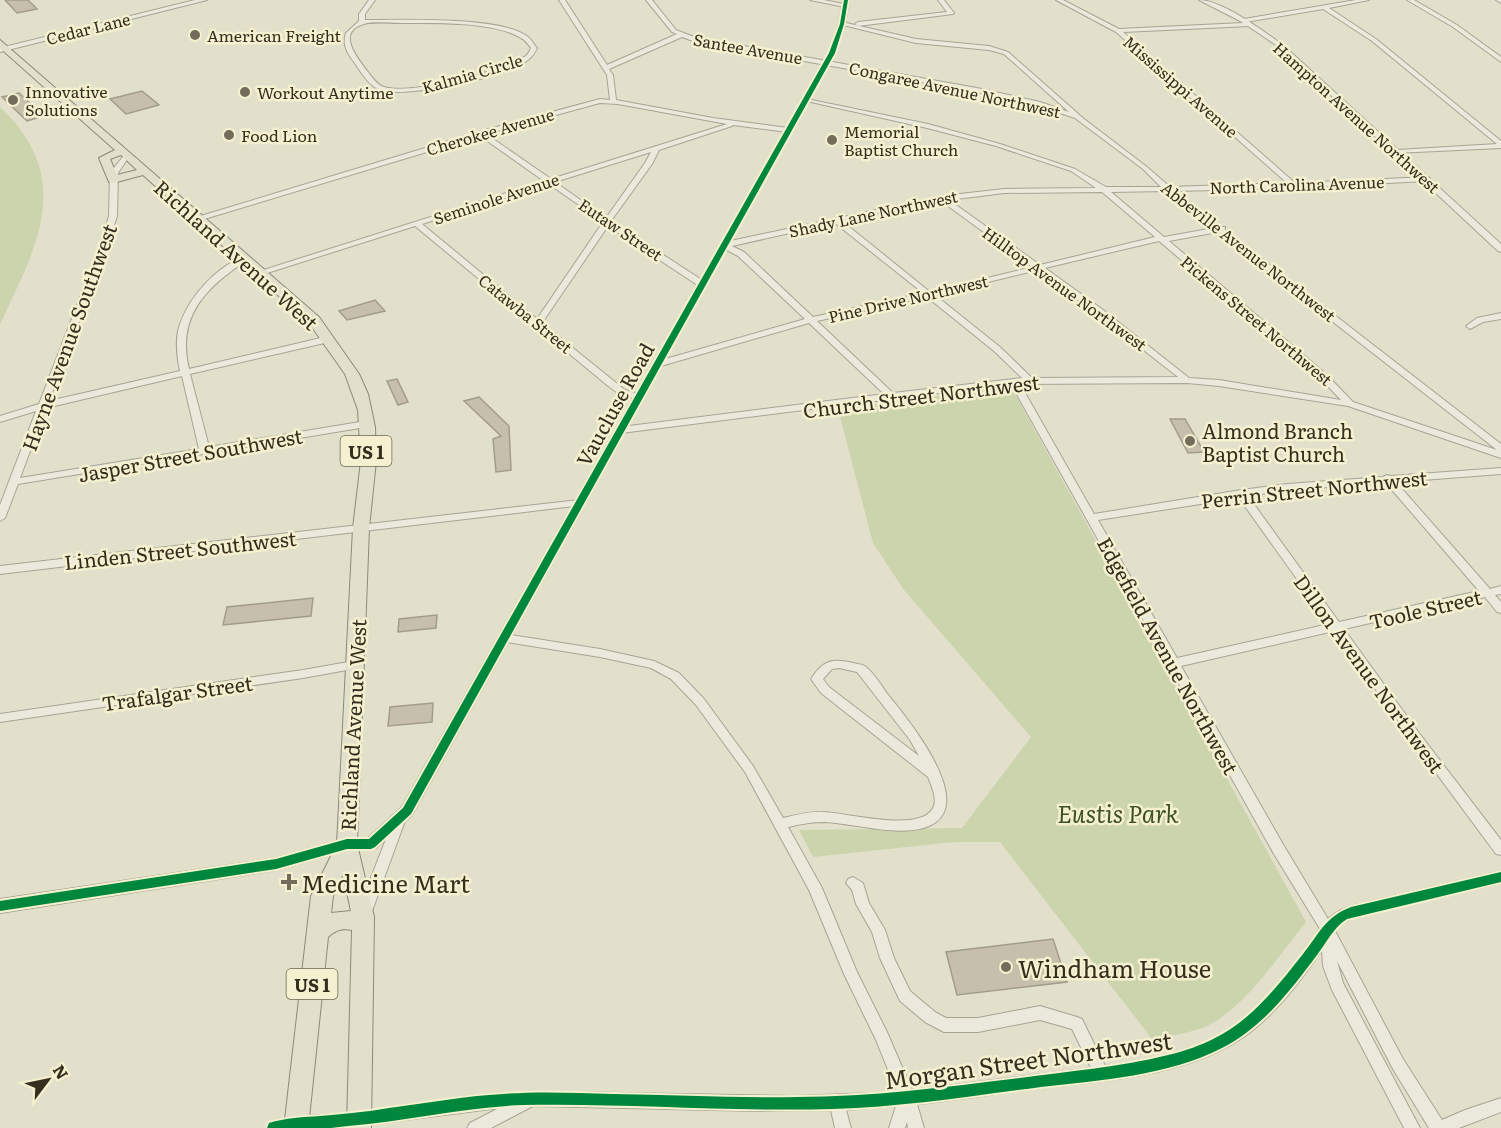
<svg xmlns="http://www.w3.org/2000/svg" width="1501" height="1128" viewBox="0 0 1501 1128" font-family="Literata,serif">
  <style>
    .green { fill: #ccd4ad }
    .building { fill: #c6bfab; stroke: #a29c8a; stroke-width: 1.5 }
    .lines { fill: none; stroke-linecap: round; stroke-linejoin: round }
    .minor-casing { stroke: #a7a494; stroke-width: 2 }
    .tertiary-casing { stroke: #a7a494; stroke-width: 2 }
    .primary-casing { stroke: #8d897a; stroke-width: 2 }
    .minor { fill: #eae9dc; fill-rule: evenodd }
    .tertiary { fill: #eae9dc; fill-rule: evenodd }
    .primary { fill: #e2e0cd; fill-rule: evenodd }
    .cycleway-casing { stroke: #f5f1d0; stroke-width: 4 }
    .cycleway { fill: #00873e; fill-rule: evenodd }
    .poi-dot { fill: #726c5a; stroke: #f5f1d0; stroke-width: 2 }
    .labels { text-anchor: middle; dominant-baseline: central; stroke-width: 5; stroke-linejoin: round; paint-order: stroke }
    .far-street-label { font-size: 16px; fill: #352d1d; stroke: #f5f1d0 }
    .far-poi-label { font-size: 16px; fill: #352d1d; stroke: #f5f1d0; text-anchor: start }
    .shield { fill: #f5f1d0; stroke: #6f6853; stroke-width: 1.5 }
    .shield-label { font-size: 18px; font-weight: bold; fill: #352d1d }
    .street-label { font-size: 20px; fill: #352d1d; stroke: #f5f1d0 }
    .poi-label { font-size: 20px; fill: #352d1d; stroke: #f5f1d0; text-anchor: start }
    .near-park-label { font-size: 24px; font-style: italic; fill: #3d5224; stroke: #f5f1d0 }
    .near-poi-label { font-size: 24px; fill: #352d1d; stroke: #f5f1d0; text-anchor: start }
    .near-street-label { font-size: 24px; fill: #352d1d; stroke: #f5f1d0 }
  </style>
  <rect width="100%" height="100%" fill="#e2e0ca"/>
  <g class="green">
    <path d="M0 107C75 178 38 244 0 324Z"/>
    <path d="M1011 387 1306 922C1279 955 1246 1007 1207 1026 1190 1033 1170 1036 1152 1039L1000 842H954L813 857 799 830 962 828 1031 737 904 590 873 543 838 409Z"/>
  </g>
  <g class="building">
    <polygon points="5,0 28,0 37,9 17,13"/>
    <polygon points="142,91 159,105 126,114 110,99"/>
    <polygon points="19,93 44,116 27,121 2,97"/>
    <polygon points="375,300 385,311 347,320 339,311"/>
    <polygon points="397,379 408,402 398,405 387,381"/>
    <polygon points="479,397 509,426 511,470 496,472 493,439 501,436 464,401"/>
    <polygon points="1170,419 1185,419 1204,452 1188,453"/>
    <polygon points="313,598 311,616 223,625 227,607"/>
    <polygon points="437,615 436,628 398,632 399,619"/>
    <polygon points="433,703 432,722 388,726 390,707"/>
    <polygon points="1053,939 1067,982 957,995 946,952"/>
  </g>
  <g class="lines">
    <g class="minor-casing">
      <g id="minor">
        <polygon points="195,0 207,0 0,52 0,48"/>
        <path d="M369 0H375L365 14V20C399 20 504 16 528 37 532 40 534 45 537 48 535 52 533 56 529 59 509 77 409 97 383 91 370 88 361 72 354 62 347 53 342 44 346 33L359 21V14ZM400 23C434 23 493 21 521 38 525 40 528 44 531 48 529 53 527 56 522 58 500 72 409 95 384 87 377 85 372 77 368 72 358 59 335 32 364 24 374 21 389 23 400 23Z"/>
        <path d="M559 0H565L607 65 677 34 672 32 646 0H652L676 30 694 37 982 89 1040 102 1069 112 1004 54 989 50 916 43 839 24 842 22 916 39 989 46 1008 52 1084 119 1147 167 1170 187 1287 183 1116 32 1056 0H1063L1119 29 1243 23 1241 21 1244 19 1356 0H1369L1329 8 1376 39 1501 141V148L1395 153V151L1397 150 1497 144 1372 41 1323 9 1246 22 1251 23V25L1249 26 1123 32 1295 183 1429 177 1430 179 1426 181 1294 188 1175 191 1221 227H1225V230L1501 444V458L1348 406 1219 386 1187 383 1020 384 1094 514 1241 490 1287 484 1383 477 1387 475 1391 476 1501 468V474L1396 482 1490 589 1501 586V594L1495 595 1501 602V613L1497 612 1485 597 1344 629 1419 733 1501 840V855L1496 854 1411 739 1334 631 1181 666 1284 846 1328 919 1339 911 1351 906 1501 871V883L1353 917 1342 923 1335 931 1403 1059 1442 1120 1465 1110 1501 1098V1112L1459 1128H1429L1393 1069 1337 961 1343 983 1420 1128H1404L1332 990 1323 966 1322 950C1299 983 1273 1018 1239 1040 1181 1077 1106 1080 1040 1088 999 1093 958 1100 917 1104L924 1128H908L907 1122 905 1128H889L896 1106 846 1110 851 1128H835L831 1110 758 1111 533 1106 491 1128H467L470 1123 499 1108 343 1128H266L269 1123 295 1117 359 1112 462 1097 504 1093 564 1092 796 1096 897 1092 876 1040 844 974 809 890 745 772 696 705 671 679 651 668 600 657 501 641 499 638 501 635 505 634 600 649 654 661 679 673 704 699 753 766 783 818C797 815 810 811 824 812 848 813 920 833 933 808 938 799 931 785 928 777L821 693 811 679C823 660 832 658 853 663 857 664 863 664 866 667 875 674 882 687 889 696 907 718 971 796 936 822 911 841 854 823 824 822 812 822 800 824 788 827L822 888 857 972 887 1032 912 1090 1091 1068 1072 1029 1040 1020 978 1032H944L925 1022 900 1001 880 958 872 932 856 904 852 890 846 883 848 879 853 877 863 883 869 903 885 930 894 958 910 991 935 1012 946 1018H978L1040 1006 1077 1017 1082 1019 1105 1066C1140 1061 1175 1055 1208 1041 1256 1020 1292 972 1320 929L1274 854 1011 384 621 433 616 430 621 427 884 394 809 323 661 366H655V362L805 319 738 256 721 247V243L942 196 1004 189 1096 188 1071 171 996 146 927 128 802 100V98L928 124 1000 144 1075 169 1106 187H1161L1143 169 1075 118 1036 105 982 93 693 41 682 37 609 69 613 75 616 100 713 118 788 128 791 130 788 132 733 125 732 126 659 150 652 164 611 221 705 282V286H699L608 226 542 323 625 390 642 395 644 397 639 400 619 394 607 385 415 226 261 275H255L254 273 544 181 480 136 201 220 194 218 478 132 600 99 610 100 607 75ZM600 103 618 104 727 124 551 179 486 134ZM651 152 645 163 606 218 555 182ZM549 184 603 222 537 319 422 224ZM1166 191 1214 228 1164 237 1111 192ZM1102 192 1155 237 1040 265 949 200 1004 193ZM941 201 1032 267 930 292 842 221 923 203ZM835 223 923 293 813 317 744 252 732 246ZM1218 232 1497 450 1353 402 1327 375 1169 241ZM1159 241 1321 379 1341 400 1219 380 1189 378 1102 309 1045 268ZM1037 270 1096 313 1178 377 1032 378 1000 347 935 295ZM927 297 994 351 1022 378 893 393 817 321ZM1386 483 1479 591 1339 622 1248 496 1287 490ZM1239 498 1329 624 1177 658 1098 520ZM839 668 857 672 910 740 919 756 829 687 823 679 832 669Z"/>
        <polygon points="810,0 824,0 848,5 845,7"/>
        <polygon points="938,0 944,0 954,13 953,14 858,26 855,24 858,22 947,12"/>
        <polygon points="1407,0 1414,0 1457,25 1501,57 1501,62 1453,27"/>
        <polygon points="1496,0 1501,0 1501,3"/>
        <path d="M127 153 130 155 118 173 117 216 108 245 49 401 180 371C177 357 175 337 180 324 190 296 215 268 243 257L247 259 246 261C206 287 176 317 189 369L329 336 333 339 329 342 190 374 209 447 366 421 371 424 366 427 209 453 205 455 202 454 18 484 5 518 0 521V505L36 411 0 422V416L39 404 100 245 109 216 110 173 125 154ZM182 376 199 449 20 478 46 408Z"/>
        <polygon points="1501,313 1501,319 1483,322 1470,329 1466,326 1477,318"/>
        <polygon points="579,500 584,503 583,505 0,574 0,566"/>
        <polygon points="354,661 358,662 360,665 358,668 303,678 0,722 0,714 303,670"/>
        <polygon points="399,816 404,817 405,821 372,911 370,915 365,917 360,915 358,911 393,821 394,817"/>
      </g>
    </g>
    <g class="tertiary-casing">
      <g id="tertiary">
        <polygon points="843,0 849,0 845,24 835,53 412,815 376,848 347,850 276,870 0,913 0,899 276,858 347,838 368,838 402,807 829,53 839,24"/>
        <path d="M1199 0C1222 0 1263 31 1283 45L1501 244V252L1498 251 1279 47 1242 22Z"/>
      </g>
    </g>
    <g class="primary-casing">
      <path id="primary" d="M0 40 319 317 359 374 368 394 375 427 376 461 369 528 357 844 374 917 371 1128H347L352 930C342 928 336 930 328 937L308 1128H284L311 896 337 844 353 528 361 461 358 410 345 374 309 323 143 175 113 183 109 182 99 158 115 150 0 48ZM121 155 137 170 117 175 110 159ZM343 874 351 911 331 913 333 896Z"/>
    </g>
    <use href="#minor" class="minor"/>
    <use href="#tertiary" class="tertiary"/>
    <use href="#primary" class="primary"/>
    <g class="cycleway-casing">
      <g id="cycleway">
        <polygon points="844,0 848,0 844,24 835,53 411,814 375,847 371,849 347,849 276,869 0,911 0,901 276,859 347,839 369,839 403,808 829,53 840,24"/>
        <path d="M1501 872V882L1347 919C1333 928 1327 942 1317 955 1290 991 1263 1027 1222 1048 1167 1076 1101 1080 1041 1087 972 1096 903 1107 833 1109 730 1112 627 1103 523 1105 464 1107 407 1121 348 1126L331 1128H267L269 1123C285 1118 304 1117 320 1116 343 1114 366 1112 389 1108 427 1103 465 1096 503 1094 540 1091 576 1093 613 1094 674 1095 736 1098 797 1097 872 1097 946 1087 1020 1078 1070 1071 1120 1067 1168 1055 1235 1039 1262 1006 1303 954 1319 934 1325 917 1351 907Z"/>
      </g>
    </g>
    <use href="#cycleway" class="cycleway"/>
  </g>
  <g class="poi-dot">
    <circle cx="195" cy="35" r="6"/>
    <circle cx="245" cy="92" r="6"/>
    <circle cx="13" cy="100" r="6"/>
    <circle cx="229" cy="135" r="6"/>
    <circle cx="832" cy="140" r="6"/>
    <circle cx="1190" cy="441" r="6"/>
    <path d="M286 873h6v6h6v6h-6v6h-6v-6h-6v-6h6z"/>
    <circle cx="1006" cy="967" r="6"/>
  </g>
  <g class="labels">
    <g class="far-street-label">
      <text transform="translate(88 28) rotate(-14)">Cedar Lane</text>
      <text transform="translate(748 48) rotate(10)">Santee Avenue</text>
      <text transform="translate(472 73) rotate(-16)">Kalmia Circle</text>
      <text transform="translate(1181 86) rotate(41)">Mississippi Avenue</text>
      <text transform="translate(955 89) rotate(12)">Congaree Avenue Northwest</text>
      <text transform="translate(1357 117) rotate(42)">Hampton Avenue Northwest</text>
      <text transform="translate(490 131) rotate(-16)">Cherokee Avenue</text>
      <text transform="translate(1297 184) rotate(-2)">North Carolina Avenue</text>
      <text transform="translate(496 198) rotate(-18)">Seminole Avenue</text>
      <text transform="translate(873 213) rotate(-12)">Shady Lane Northwest</text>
      <text transform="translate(621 229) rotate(34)">Eutaw Street</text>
      <text transform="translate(1249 251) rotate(38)">Abbeville Avenue Northwest</text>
      <text transform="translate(1065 288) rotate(36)">Hilltop Avenue Northwest</text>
      <text transform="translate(908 298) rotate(-13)">Pine Drive Northwest</text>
      <text transform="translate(526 313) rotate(39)">Catawba Street</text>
      <text transform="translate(1257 320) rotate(40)">Pickens Street Northwest</text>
    </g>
    <g class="far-poi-label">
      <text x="207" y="35">American Freight</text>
      <text x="25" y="91">Innovative<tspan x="25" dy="18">Solutions</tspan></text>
      <text x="257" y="92">Workout Anytime</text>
      <text x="844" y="131">Memorial<tspan x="844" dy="18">Baptist Church</tspan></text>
      <text x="241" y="135">Food Lion</text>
    </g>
    <g class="shield">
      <rect x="340.5" y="436" width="51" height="30" rx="4.5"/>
      <rect x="286.5" y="969" width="51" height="30" rx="4.5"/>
    </g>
    <g class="shield-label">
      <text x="366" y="451">US 1</text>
      <text x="312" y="984">US 1</text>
    </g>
    <g class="street-label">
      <text transform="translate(237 254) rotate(42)">Richland Avenue West</text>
      <text transform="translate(68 337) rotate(-70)">Hayne Avenue Southwest</text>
      <text transform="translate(921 395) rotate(-7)">Church Street Northwest</text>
      <text transform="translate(614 404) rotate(-61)">Vaucluse Road</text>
      <text transform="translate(190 454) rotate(-10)">Jasper Street Southwest</text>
      <text transform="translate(1314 488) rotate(-6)">Perrin Street Northwest</text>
      <text transform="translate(180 549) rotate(-6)">Linden Street Southwest</text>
      <text transform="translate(1425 608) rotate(-13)">Toole Street</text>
      <text transform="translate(1169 655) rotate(61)">Edgefield Avenue Northwest</text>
      <text transform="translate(1370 673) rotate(54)">Dillon Avenue Northwest</text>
      <text transform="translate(177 692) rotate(-8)">Trafalgar Street</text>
      <text transform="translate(352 725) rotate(-87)">Richland Avenue West</text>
    </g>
    <g class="poi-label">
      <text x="1202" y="430">Almond Branch<tspan x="1202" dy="23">Baptist Church</tspan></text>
    </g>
    <g class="near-park-label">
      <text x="1118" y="812">Eustis Park</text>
    </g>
    <g class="near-poi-label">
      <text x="301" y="882">Medicine Mart</text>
      <text x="1018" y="967">Windham House</text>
    </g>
    <g class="near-street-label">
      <text transform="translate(1028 1059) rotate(-8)">Morgan Street Northwest</text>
    </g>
  </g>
  <g transform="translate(48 1080) rotate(58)" stroke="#f5f1d0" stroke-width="4.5" paint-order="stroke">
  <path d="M0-4.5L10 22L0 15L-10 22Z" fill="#352d1d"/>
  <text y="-9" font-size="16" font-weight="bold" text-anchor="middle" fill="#352d1d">N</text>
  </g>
</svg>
